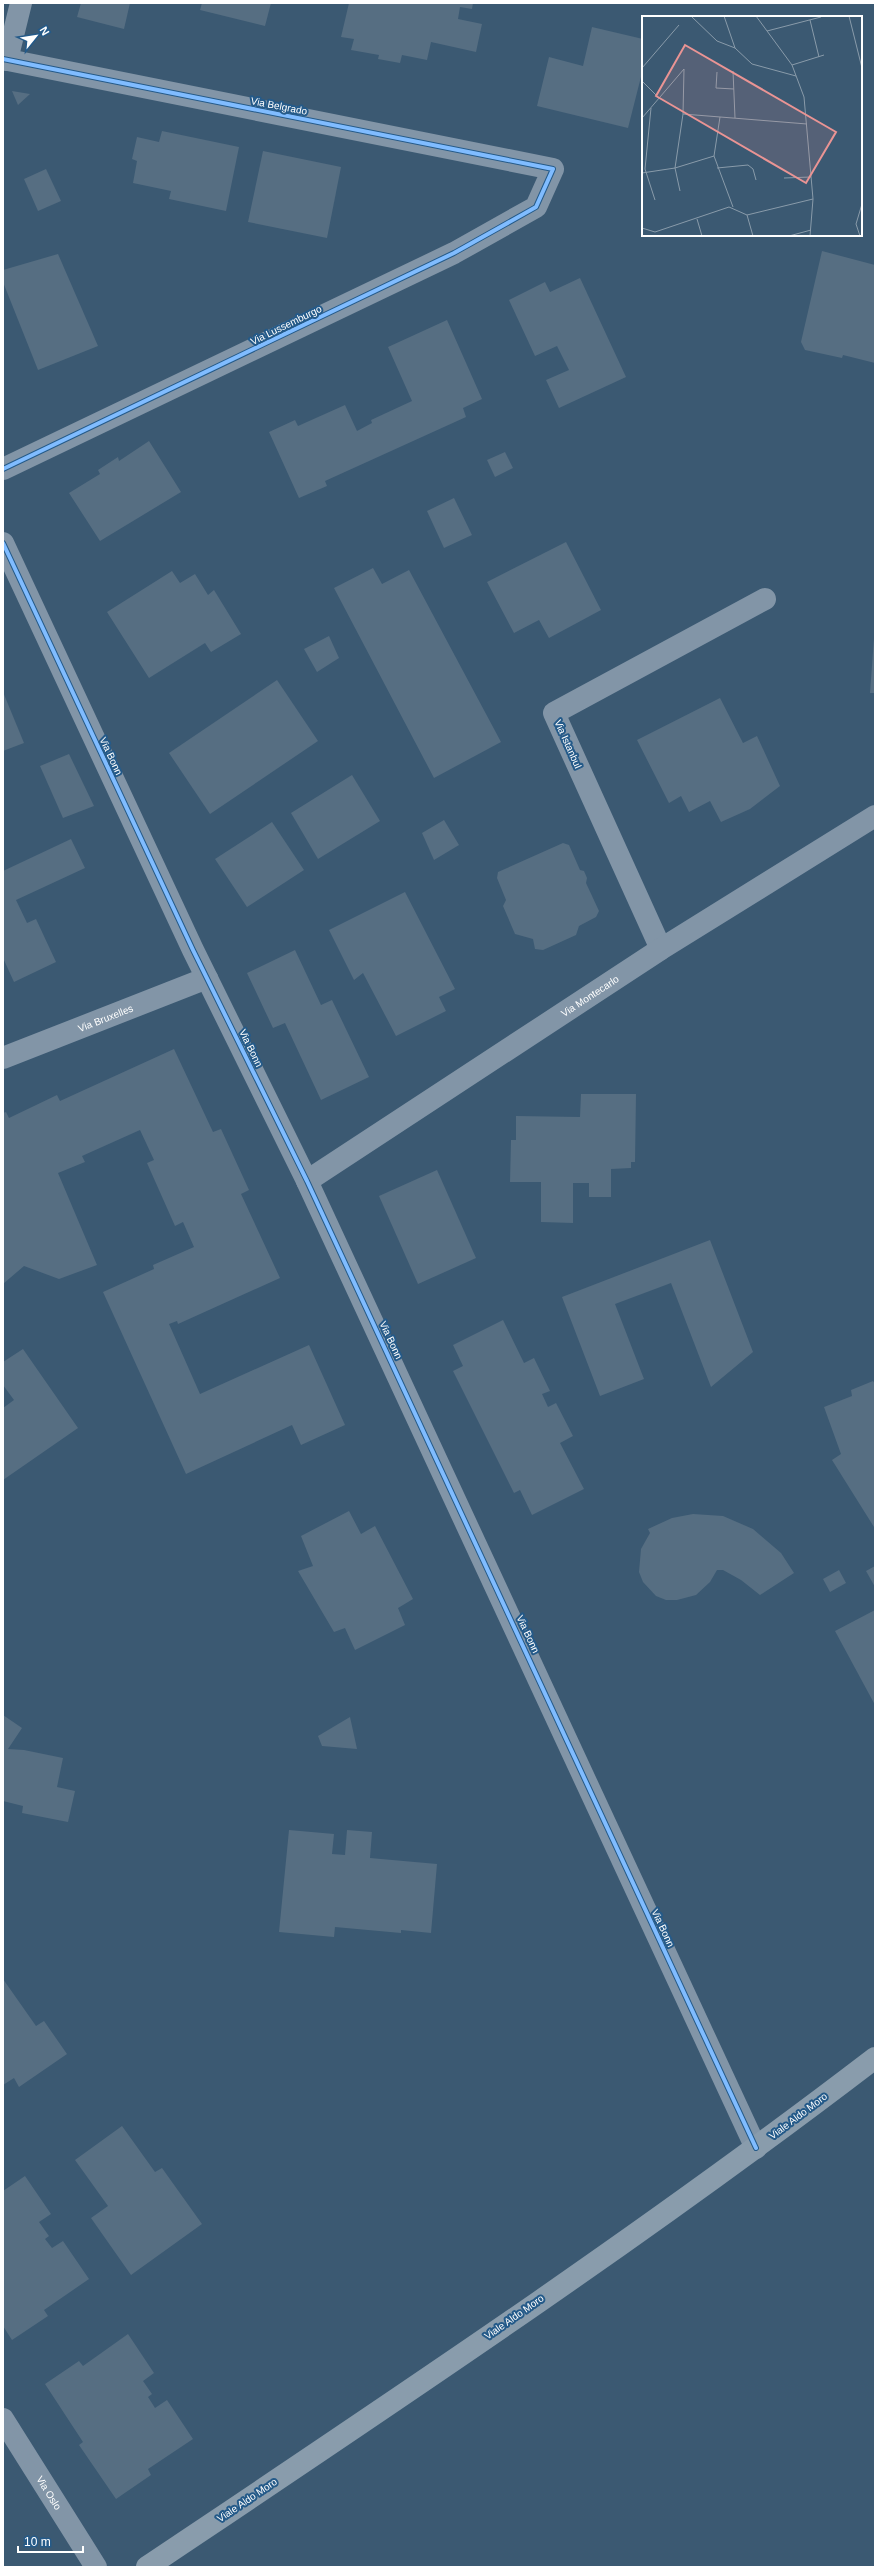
<svg xmlns="http://www.w3.org/2000/svg" width="878" height="2570" viewBox="0 0 878 2570" font-family="Arial,sans-serif">
  <style>
    .building { fill: #566e82 }
    .lines { fill: none; stroke-linecap: round; stroke-linejoin: round }
    .minor { stroke: #8295a7; stroke-width: 22 }
    .secondary { stroke: #899cac; stroke-width: 22 }
    .cycleway-casing { stroke: #245a89; stroke-width: 6 }
    .cycleway { stroke: #80bcff; stroke-width: 4 }
    .labels { text-anchor: middle; dominant-baseline: central; stroke-width: 4; stroke-linejoin: round; paint-order: stroke }
    .street-label { font-size: 10px; fill: #fff; stroke: #245a89 }
    .inset-road { fill: none; stroke: #899baa; stroke-width: 1 }
    .view { fill: #ea9494; fill-opacity: 0.15; stroke: #ea9494; stroke-width: 2 }
    .inset-edge { fill: none; stroke: #fff; stroke-width: 2 }
  </style>
  <rect width="100%" height="100%" fill="#3b5972"/>
  <g class="building">
    <polygon points="81,3 130,3 124,29 77,17"/>
    <polygon points="202,3 271,3 265,26 200,10"/>
    <polygon points="349,3 473,3 472,9 460,7 458,19 482,24 476,52 431,42 427,60 402,55 400,63 378,59 379,55 351,50 354,39 341,37"/>
    <polygon points="592,27 643,39 643,69 628,128 537,106 549,57 583,66"/>
    <polygon points="12,91 30,94 18,105"/>
    <polygon points="162,131 239,147 226,211 169,199 171,191 133,183 137,161 132,159 137,137 159,142"/>
    <polygon points="263,151 341,167 327,238 248,222"/>
    <polygon points="46,169 61,201 38,211 24,179"/>
    <polygon points="822,251 875,265 875,363 843,355 842,358 805,350 801,342"/>
    <polygon points="58,254 98,346 38,370 3,282 3,270"/>
    <polygon points="580,278 626,377 559,408 546,380 569,370 557,346 535,356 509,300 545,282 550,292"/>
    <polygon points="447,320 482,399 463,408 466,417 325,481 327,486 299,498 269,432 295,420 298,426 345,405 357,431 372,423 371,420 412,401 388,347"/>
    <polygon points="149,441 181,492 100,541 69,493 100,474 98,470 118,457 119,461"/>
    <polygon points="505,452 513,468 495,477 487,460"/>
    <polygon points="454,498 472,535 444,548 427,511"/>
    <polygon points="566,542 601,610 549,638 539,620 514,633 487,582"/>
    <polygon points="373,568 382,584 409,570 501,742 434,778 334,588"/>
    <polygon points="172,571 180,583 195,574 208,595 214,590 241,634 211,652 205,643 149,678 107,612"/>
    <polygon points="329,636 339,658 317,672 304,649"/>
    <polygon points="874,638 875,639 875,693 870,693"/>
    <polygon points="277,680 318,741 210,814 169,753"/>
    <polygon points="3,692 24,743 3,751"/>
    <polygon points="720,698 743,743 757,736 780,786 750,809 721,822 710,801 689,812 681,796 669,803 637,740"/>
    <polygon points="69,754 94,806 63,818 40,766"/>
    <polygon points="352,775 380,821 318,859 291,813"/>
    <polygon points="444,820 459,845 434,860 422,833"/>
    <polygon points="272,822 304,870 247,907 215,859"/>
    <polygon points="71,839 85,868 16,900 27,923 36,919 56,962 14,982 3,958 3,871"/>
    <polygon points="563,843 569,845 580,870 584,871 587,878 586,883 599,911 596,917 579,926 576,935 543,950 535,949 533,939 515,934 503,906 506,900 497,878 498,872"/>
    <polygon points="405,892 455,989 439,997 446,1011 396,1036 363,973 354,980 329,930"/>
    <polygon points="295,950 321,1005 332,1000 369,1077 321,1100 285,1023 273,1028 247,973"/>
    <polygon points="174,1049 213,1132 221,1129 249,1190 241,1194 280,1278 178,1324 177,1321 169,1324 200,1394 309,1345 345,1425 301,1445 292,1425 186,1474 103,1292 154,1269 153,1265 194,1247 183,1222 175,1226 147,1163 154,1160 140,1130 82,1156 85,1162 58,1173 97,1265 59,1279 24,1266 3,1284 3,1113 6,1112 9,1118 57,1095 60,1101"/>
    <polygon points="581,1094 636,1094 635,1162 631,1162 631,1168 611,1169 611,1197 589,1197 589,1183 573,1183 573,1223 541,1222 541,1182 510,1182 511,1140 516,1140 516,1116 580,1117"/>
    <polygon points="437,1170 476,1258 418,1284 379,1196"/>
    <polygon points="710,1240 753,1352 711,1387 671,1283 615,1304 644,1379 600,1396 562,1297"/>
    <polygon points="503,1320 524,1363 534,1358 550,1391 542,1394 548,1407 556,1403 573,1436 560,1443 584,1489 532,1515 520,1490 514,1493 453,1371 463,1366 453,1345"/>
    <polygon points="23,1349 78,1428 3,1480 3,1408 14,1400 3,1385 3,1362"/>
    <polygon points="873,1381 875,1384 874,1527 832,1460 841,1454 824,1407 852,1396 851,1390"/>
    <polygon points="349,1511 361,1534 375,1526 413,1599 398,1608 405,1625 355,1650 345,1628 334,1632 298,1571 313,1566 301,1536"/>
    <polygon points="693,1514 723,1516 753,1529 781,1553 794,1573 760,1595 741,1580 723,1570 717,1570 710,1582 696,1595 677,1600 666,1600 656,1596 643,1582 639,1572 641,1549 650,1533 648,1529 672,1518"/>
    <polygon points="875,1566 875,1587 866,1571"/>
    <polygon points="839,1570 846,1583 830,1592 823,1579"/>
    <polygon points="875,1610 875,1705 835,1631"/>
    <polygon points="3,1715 22,1728 8,1749 24,1750 63,1758 57,1787 75,1791 68,1822 22,1813 23,1806 3,1801"/>
    <polygon points="350,1717 357,1749 322,1746 318,1736"/>
    <polygon points="289,1830 334,1834 332,1854 345,1855 347,1830 372,1832 370,1858 437,1864 431,1933 401,1930 401,1933 335,1927 334,1937 279,1932"/>
    <polygon points="3,1979 36,2026 44,2021 67,2054 19,2087 14,2078 3,2085"/>
    <polygon points="122,2126 155,2172 162,2168 202,2224 131,2275 91,2218 108,2206 75,2160"/>
    <polygon points="25,2176 51,2214 39,2222 49,2236 45,2239 52,2248 63,2241 89,2279 44,2310 48,2316 12,2340 3,2326 3,2191"/>
    <polygon points="128,2334 154,2373 143,2381 152,2394 148,2397 155,2408 167,2400 193,2439 148,2469 151,2475 116,2499 79,2445 83,2442 45,2384 79,2361 83,2366"/>
  </g>
  <g class="lines">
    <g class="minor">
      <polyline points="3,59 553,169 536,207 454,253 3,469"/>
      <polyline points="7,60 21,3"/>
      <polyline points="3,543 193,950 307,1181 756,2148"/>
      <polyline points="661,949 554,713 765,599"/>
      <path id="s1" d="M3 1058 207 978"/>
      <path id="s2" d="M307 1181 661 949 875 816"/>
      <path id="s3" d="M3 2419 96 2567"/>
    </g>
    <path class="secondary" d="M147 2567C393 2402 640 2238 875 2058"/>
    <g class="cycleway-casing">
      <g id="cycleway">
        <polyline points="3,59 553,169 536,207 454,253 3,469"/>
        <polyline points="3,543 193,950 307,1181 756,2148"/>
      </g>
    </g>
    <use href="#cycleway" class="cycleway"/>
  </g>
  <g class="labels">
    <g class="street-label">
      <text transform="translate(279 106) rotate(11)">Via Belgrado</text>
      <text transform="translate(286 325) rotate(-26)">Via Lussemburgo</text>
      <text transform="translate(568 744) rotate(66)">Via Istanbul</text>
      <text transform="translate(111 756) rotate(65)">Via Bonn</text>
      <text stroke="none"><textPath href="#s2" startOffset="338">Via Montecarlo</textPath></text>
      <text stroke="none"><textPath href="#s1" startOffset="110">Via Bruxelles</textPath></text>
      <text transform="translate(251 1048) rotate(64)">Via Bonn</text>
      <text transform="translate(391 1340) rotate(65)">Via Bonn</text>
      <text transform="translate(528 1634) rotate(65)">Via Bonn</text>
      <text transform="translate(663 1928) rotate(65)">Via Bonn</text>
      <text transform="translate(798 2116) rotate(-37)">Viale Aldo Moro</text>
      <text transform="translate(514 2317) rotate(-35)">Viale Aldo Moro</text>
      <text stroke="none"><textPath href="#s3" startOffset="87">Via Oslo</textPath></text>
      <text transform="translate(247 2500) rotate(-34)">Viale Aldo Moro</text>
    </g>
  </g>
  <g transform="translate(642 16)">
    <rect width="220" height="220" fill="#3b5972"/>
    <path class="inset-road" d="M82 0 93 32M114 0 150 49 162 81 171 183 168 220M207 0 220 52M50 1 75 25 93 32 110 48 154 60M168 4 177 41M125 15 179 1M150 49 182 39M0 52 37 9M91 55 93 102M75 56 74 72 92 73M0 65 17 82M9 92 3 153 13 184M41 98 165 108M78 101 72 140 91 191M0 102 42 53M75 152 106 149 111 153 114 164M0 157 33 152 72 140M142 162 169 161M38 175 33 152 41 98 42 53M105 199 111 220M55 203 60 220M0 212 13 216 87 191 105 199 171 183M147 220 169 214M218 220 214 208 220 188"/>
    <path class="view" d="M43 29 194 116 164 167 14 80Z"/>
    <rect width="220" height="220" class="inset-edge"/>
  </g>
  <rect width="878" height="2570" fill="none" stroke="#ffffff" stroke-width="8"/>
  <g transform="translate(36 36) rotate(60)" stroke="#245a89" stroke-width="3" paint-order="stroke">
  <path d="M0-3L7 15L0 10L-7 15Z" fill="#ffffff"/>
  <text y="-6" font-size="11" font-weight="bold" text-anchor="middle" fill="#ffffff">N</text>
  </g>
  <path d="M18 2546v6h65v-6" fill="none" stroke="#ffffff" stroke-width="2"/>
  <text x="24" y="2546" font-size="12" fill="#ffffff" stroke="#245a89" stroke-width="3" paint-order="stroke">10 m</text>
</svg>
